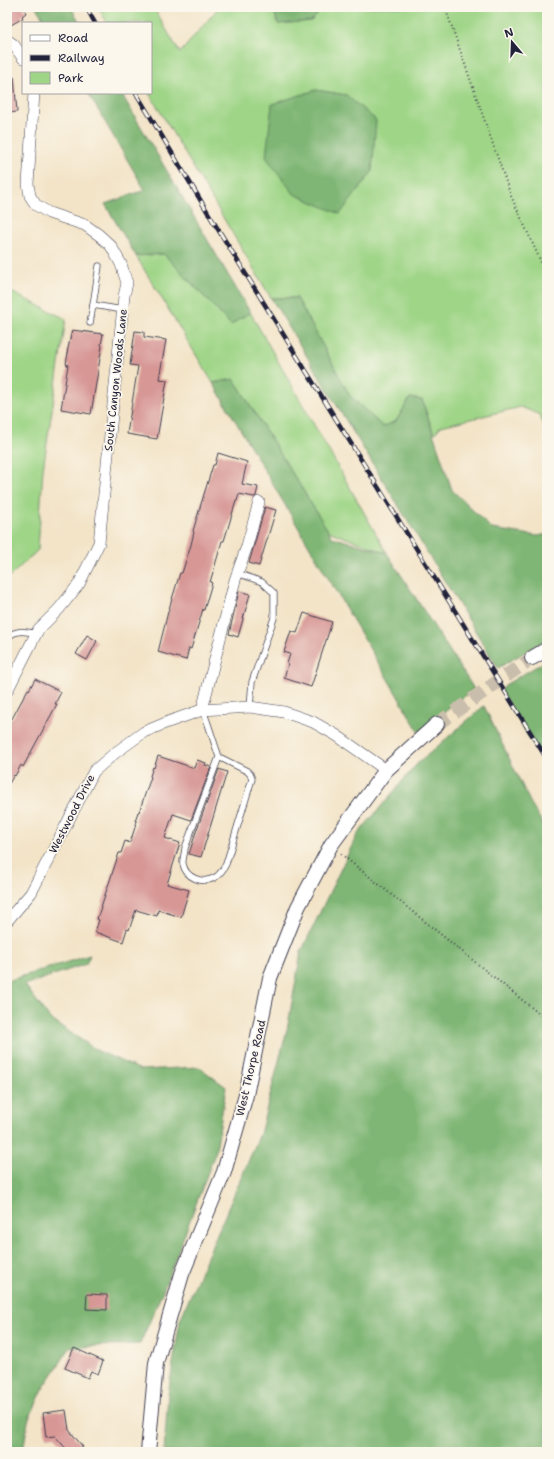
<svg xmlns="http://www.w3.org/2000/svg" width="554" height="1459" viewBox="0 0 554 1459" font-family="'Shantell Sans',sans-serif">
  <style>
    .green { fill: #9fd587; stroke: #607c61; fill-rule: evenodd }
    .forest { fill: #7fb674; stroke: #506c58 }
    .building { fill: #d79795 }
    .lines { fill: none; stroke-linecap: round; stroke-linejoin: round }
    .tertiary-tunnel { stroke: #c9bdac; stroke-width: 14; stroke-dasharray: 14 7; stroke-linecap: butt }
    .service-casing { stroke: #413f50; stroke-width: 7 }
    .minor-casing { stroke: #413f50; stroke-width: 12 }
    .tertiary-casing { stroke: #413f50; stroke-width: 16 }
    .path { stroke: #413f50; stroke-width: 2; stroke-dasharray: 1 3; stroke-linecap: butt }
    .service { stroke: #fff; stroke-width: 5.5 }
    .minor { stroke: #fff; stroke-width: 11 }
    .tertiary { stroke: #fff; stroke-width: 14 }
    .rail-casing { stroke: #22223b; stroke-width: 4.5 }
    .rail { stroke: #fbf7ec; stroke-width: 3; stroke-dasharray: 9; stroke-linecap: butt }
    .labels { text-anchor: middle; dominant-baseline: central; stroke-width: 3.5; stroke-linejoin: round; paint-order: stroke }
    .street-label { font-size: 11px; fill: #22223b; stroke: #fbf7ec }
  </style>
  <rect width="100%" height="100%" fill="#fbf7ec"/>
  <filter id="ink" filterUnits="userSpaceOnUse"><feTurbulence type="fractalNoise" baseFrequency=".025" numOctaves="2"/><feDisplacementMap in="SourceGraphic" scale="8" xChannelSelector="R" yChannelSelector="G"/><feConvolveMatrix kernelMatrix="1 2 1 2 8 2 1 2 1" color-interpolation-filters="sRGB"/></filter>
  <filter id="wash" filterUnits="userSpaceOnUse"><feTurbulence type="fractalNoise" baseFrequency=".012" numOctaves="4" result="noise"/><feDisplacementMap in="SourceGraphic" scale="16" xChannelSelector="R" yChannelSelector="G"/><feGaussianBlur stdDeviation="0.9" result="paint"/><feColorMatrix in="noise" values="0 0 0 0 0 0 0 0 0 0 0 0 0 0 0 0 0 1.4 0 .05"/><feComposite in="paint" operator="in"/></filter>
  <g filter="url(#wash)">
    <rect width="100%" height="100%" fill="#f3e4c8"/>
    <g class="green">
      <path d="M98 7H153L180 53 219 7H273L278 24 311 21 324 7H547V438L540 415 521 407 441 426 434 434 422 400 410 398 396 421 383 427 350 396 297 298H271L149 93H151V23H107ZM316 90 346 95 273 104Z"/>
      <polygon points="164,254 231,325 250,312 387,553 328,531 234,379 213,383 136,256"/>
      <polygon points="7,290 66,319 43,469 38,550 7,579"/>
    </g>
    <g class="forest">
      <polygon points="36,7 71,7 80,23 46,23"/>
      <polygon points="273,7 324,7 311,21 278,24"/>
      <polygon points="316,90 346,95 376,120 372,172 340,214 294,194 266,157 272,104"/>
      <polygon points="88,93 121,93 250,312 231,325 164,254 136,256 105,204 145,190"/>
      <polygon points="271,298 297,298 350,396 383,427 396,421 410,398 422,400 452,490 492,529 538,536 547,534 547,639 498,668"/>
      <polygon points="234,379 332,537 387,553 474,689 419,732 213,383"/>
      <polygon points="547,660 547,767 501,691 505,685"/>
      <polygon points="484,706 533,808 547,830 547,1452 164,1452 168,1395 180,1320 260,1134 287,1030 301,952 357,835 416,765"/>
      <polygon points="90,955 86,964 25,985 50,1019 98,1051 141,1070 199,1067 226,1087 216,1151 165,1286 140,1344 96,1346 70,1348 44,1387 28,1421 23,1452 7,1452 7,981"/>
    </g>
    <g id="blocks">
      <g class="building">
        <polygon points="7,7 23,7 26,13 22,16 23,18 11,25 7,18"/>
        <polygon points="7,77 14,77 17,112 7,113"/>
        <polygon points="72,330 103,334 101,345 102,346 91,414 61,409 68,365 66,364 68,353 67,353"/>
        <polygon points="135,331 144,332 144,337 166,340 159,379 167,380 157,439 127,434 138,366 130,365"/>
        <polygon points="218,453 247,462 242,484 258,487 256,496 254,497 239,494 237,501 236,501 224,541 222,541 214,569 210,582 212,583 204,610 203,609 191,649 189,648 186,660 158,652 168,612 180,573 182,573 191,545 194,532 193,531 201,504 213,465 215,465"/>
        <polygon points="265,507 276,510 259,566 249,563"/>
        <polygon points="239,591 250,594 238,637 229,634"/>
        <polygon points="304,613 332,622 311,687 284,678 288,664 287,664 290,654 284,652 291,631 297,633"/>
        <polygon points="87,635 97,641 87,660 76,654"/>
        <polygon points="35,679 61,692 55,704 57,704 23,767 21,765 15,776 14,775 7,787 7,728 28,689 29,690"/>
        <polygon points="158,756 194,768 197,760 206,763 205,765 211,767 191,820 173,814 165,838 180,843 167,884 189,890 181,917 158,910 157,916 136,910 129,930 127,929 123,942 95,932 99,920 97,919 119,853 121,853 125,841 130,843 137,821 135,821 138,812 139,812 151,777 150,776 153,767 154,768"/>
        <polygon points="219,769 227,772 201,857 189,854 196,832"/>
        <polygon points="87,1294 107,1295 107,1310 86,1309"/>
        <polygon points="74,1348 103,1361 98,1374 91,1371 88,1378 65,1368"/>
        <polygon points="66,1410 69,1430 83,1447 76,1452 69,1452 55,1436 46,1437 43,1413"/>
      </g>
    </g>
  </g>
  <g filter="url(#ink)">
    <use href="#blocks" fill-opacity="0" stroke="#413f50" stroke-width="1"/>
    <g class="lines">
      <polyline class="tertiary-tunnel" points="437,724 532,658"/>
      <g class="service-casing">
        <g id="service">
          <polyline points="99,266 93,305 123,310"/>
          <polyline points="90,323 93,305"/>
          <polyline points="237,573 262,582 274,593 274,618 252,682 250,707"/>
          <path d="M7 638C16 629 25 631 37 634"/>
          <path d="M203 710 208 724 219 757 185 848C185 853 182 860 183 864 186 878 202 884 214 878 220 875 223 870 226 864L252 779 250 774 247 771 219 757"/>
        </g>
      </g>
      <g class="minor-casing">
        <g id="minor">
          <polyline points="7,40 14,45 23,58"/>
          <polyline points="7,691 38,630 59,609 79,584 99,543 124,296 127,283 121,264 111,246 99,235 85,225 49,213 36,205 30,196 28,184 34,93"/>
          <polyline points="202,710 235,580 247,546 259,502"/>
          <polyline points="7,921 31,893 94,771 115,753 144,732 168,722 202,710 250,707 284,712 313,722 336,735 386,770"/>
        </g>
      </g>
      <g class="tertiary-casing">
        <g id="tertiary">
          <polyline points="532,658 547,649"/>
          <polyline points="148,1452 156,1363 182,1274 224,1172 246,1095 270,978 298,907 331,845 386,770 437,724"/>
        </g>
      </g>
      <g class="path">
        <polyline points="445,7 511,196 547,275"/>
        <polyline points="341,854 547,1020"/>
      </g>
      <use href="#service" class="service"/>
      <use href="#minor" class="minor"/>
      <use href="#tertiary" class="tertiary"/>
      <g class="rail-casing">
        <g id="rail">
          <polyline points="86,7 95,23"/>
          <polyline points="136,93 216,226 547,759"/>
        </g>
      </g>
      <use href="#rail" class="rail"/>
    </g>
  </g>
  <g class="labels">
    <g class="street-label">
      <text transform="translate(116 380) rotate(-84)">South Canyon Woods Lane</text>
      <text transform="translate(72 814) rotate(-63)">Westwood Drive</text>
      <text transform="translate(251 1068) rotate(-77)">West Thorpe Road</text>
    </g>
  </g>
  <rect width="554" height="1459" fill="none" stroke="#fbf7ec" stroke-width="24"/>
  <rect x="22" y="22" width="130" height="72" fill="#fbf7ec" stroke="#a4a2a5"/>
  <rect x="30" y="35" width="20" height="6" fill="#ffffff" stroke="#a4a2a5"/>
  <text x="58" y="42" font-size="12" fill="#22223b">Road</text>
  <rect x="30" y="55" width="20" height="6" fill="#22223b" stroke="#a4a2a5"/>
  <text x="58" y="62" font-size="12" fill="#22223b">Railway</text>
  <rect x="30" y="72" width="20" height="12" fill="#9fd587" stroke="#a4a2a5"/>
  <text x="58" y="82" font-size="12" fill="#22223b">Park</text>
  <g transform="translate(512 42) rotate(341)" stroke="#fbf7ec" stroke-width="3" paint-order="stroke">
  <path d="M0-3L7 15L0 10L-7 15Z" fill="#22223b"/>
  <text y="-6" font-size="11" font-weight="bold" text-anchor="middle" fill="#22223b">N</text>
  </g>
</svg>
